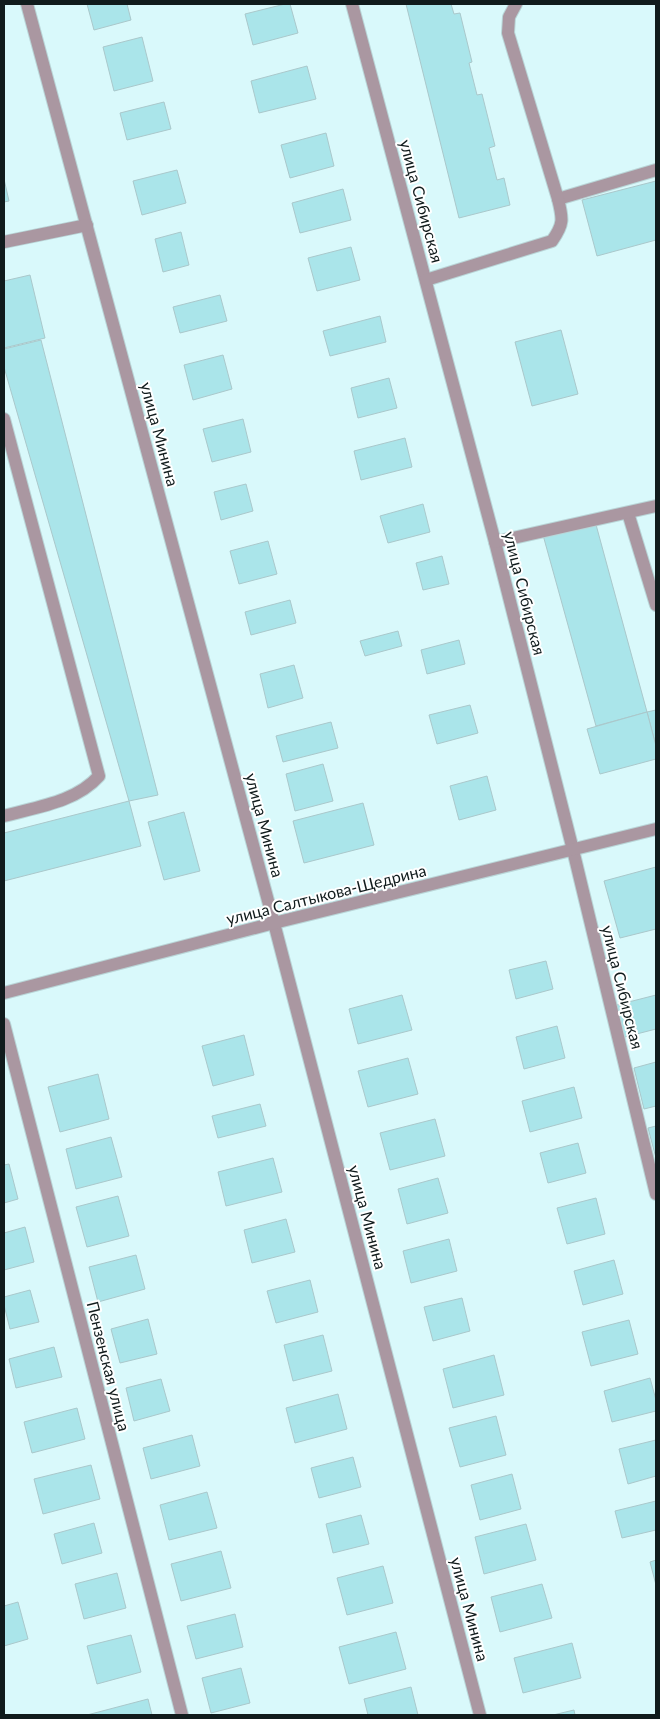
<svg xmlns="http://www.w3.org/2000/svg" width="660" height="1719" viewBox="0 0 660 1719" font-family="Lato,sans-serif">
  <style>
    .building { fill: #aae5ea; stroke: #aac8cb }
    .lines { fill: none; stroke-linecap: round; stroke-linejoin: round }
    .minor-casing { stroke: #b9d5d7; stroke-width: 14 }
    .minor { stroke: #aa97a1; stroke-width: 12 }
    .labels { text-anchor: middle; dominant-baseline: central; stroke-width: 4; stroke-linejoin: round; paint-order: stroke }
    .street-label { font-size: 16px; fill: #101b1c; stroke: #fff }
  </style>
  <rect width="100%" height="100%" fill="#d9f9fb"/>
  <g class="building">
    <polygon points="87,4 127,4 131,20 94,30"/>
    <polygon points="285,4 290,4 298,33 253,45 245,14"/>
    <polygon points="406,4 451,4 454,14 460,13 472,62 469,63 477,95 482,94 495,146 489,148 497,180 504,178 510,205 459,218"/>
    <polygon points="142,37 153,81 114,91 103,47"/>
    <polygon points="307,66 316,99 259,113 251,81"/>
    <polygon points="164,102 171,129 127,140 120,113"/>
    <polygon points="326,133 334,166 290,178 281,145"/>
    <polygon points="177,170 186,203 142,215 133,181"/>
    <polygon points="4,179 9,201 4,202"/>
    <polygon points="656,181 656,240 597,256 582,200"/>
    <polygon points="343,189 351,220 300,233 292,203"/>
    <polygon points="181,232 189,265 163,272 155,239"/>
    <polygon points="351,247 360,280 317,291 308,258"/>
    <polygon points="30,275 45,338 4,348 4,281"/>
    <polygon points="220,295 227,321 180,333 173,307"/>
    <polygon points="380,316 386,342 330,356 323,331"/>
    <polygon points="561,330 578,394 532,406 515,342"/>
    <polygon points="41,340 158,795 129,801 4,367 4,349"/>
    <polygon points="223,355 232,389 193,400 184,365"/>
    <polygon points="389,378 397,408 358,418 351,388"/>
    <polygon points="243,419 251,452 212,462 203,429"/>
    <polygon points="405,438 412,467 361,480 354,451"/>
    <polygon points="246,484 253,511 221,520 214,492"/>
    <polygon points="423,504 430,532 388,543 380,516"/>
    <polygon points="595,521 647,712 596,726 543,535"/>
    <polygon points="268,541 277,574 239,584 230,551"/>
    <polygon points="442,556 449,584 423,590 416,563"/>
    <polygon points="290,600 296,623 251,635 245,612"/>
    <polygon points="398,631 402,646 365,656 360,641"/>
    <polygon points="459,640 465,664 427,674 421,650"/>
    <polygon points="294,665 303,698 268,708 260,674"/>
    <polygon points="470,705 478,733 437,744 429,715"/>
    <polygon points="656,710 656,746 647,712"/>
    <polygon points="647,712 656,746 656,759 600,774 587,729"/>
    <polygon points="331,722 338,748 283,762 276,736"/>
    <polygon points="323,764 333,801 295,811 286,774"/>
    <polygon points="487,776 496,810 459,820 450,786"/>
    <polygon points="129,801 141,846 4,881 4,833"/>
    <polygon points="363,803 374,845 304,863 293,821"/>
    <polygon points="184,812 200,871 164,880 148,822"/>
    <polygon points="656,867 656,929 620,938 604,881"/>
    <polygon points="546,961 553,989 516,999 509,970"/>
    <polygon points="402,995 412,1030 358,1044 349,1009"/>
    <polygon points="656,995 656,1029 621,1038 613,1006"/>
    <polygon points="557,1026 565,1058 524,1069 516,1037"/>
    <polygon points="244,1035 254,1075 213,1086 202,1046"/>
    <polygon points="408,1058 418,1094 368,1107 358,1071"/>
    <polygon points="656,1062 656,1106 644,1109 634,1068"/>
    <polygon points="98,1074 109,1119 60,1132 48,1087"/>
    <polygon points="574,1087 582,1118 530,1132 522,1101"/>
    <polygon points="260,1104 266,1126 218,1138 212,1116"/>
    <polygon points="435,1119 445,1156 390,1170 380,1133"/>
    <polygon points="656,1126 656,1158 648,1128"/>
    <polygon points="111,1137 122,1177 76,1189 66,1149"/>
    <polygon points="578,1143 586,1173 548,1183 540,1153"/>
    <polygon points="273,1158 282,1192 226,1206 218,1172"/>
    <polygon points="9,1164 18,1199 4,1203 4,1165"/>
    <polygon points="438,1178 448,1213 407,1224 398,1189"/>
    <polygon points="118,1196 129,1236 87,1247 76,1207"/>
    <polygon points="596,1198 605,1234 567,1244 557,1208"/>
    <polygon points="286,1219 295,1252 252,1263 244,1230"/>
    <polygon points="25,1227 34,1262 4,1270 4,1233"/>
    <polygon points="449,1239 457,1271 411,1283 403,1251"/>
    <polygon points="136,1255 145,1289 98,1302 89,1267"/>
    <polygon points="614,1260 623,1294 583,1305 574,1271"/>
    <polygon points="310,1280 318,1312 276,1323 267,1291"/>
    <polygon points="30,1290 39,1322 10,1329 4,1305 4,1297"/>
    <polygon points="462,1298 470,1331 433,1341 424,1307"/>
    <polygon points="148,1319 157,1354 120,1363 111,1329"/>
    <polygon points="629,1320 638,1354 591,1366 582,1332"/>
    <polygon points="323,1335 332,1371 293,1381 284,1345"/>
    <polygon points="54,1347 62,1377 16,1388 9,1359"/>
    <polygon points="494,1355 504,1395 453,1408 443,1369"/>
    <polygon points="650,1378 656,1400 656,1411 612,1422 604,1391"/>
    <polygon points="161,1379 170,1411 134,1421 126,1388"/>
    <polygon points="338,1394 347,1429 295,1443 286,1408"/>
    <polygon points="77,1408 85,1439 32,1453 24,1422"/>
    <polygon points="496,1416 506,1455 460,1467 449,1428"/>
    <polygon points="192,1435 200,1466 151,1479 143,1448"/>
    <polygon points="656,1440 656,1476 628,1484 619,1449"/>
    <polygon points="353,1457 361,1487 319,1498 311,1468"/>
    <polygon points="91,1465 100,1499 43,1514 34,1479"/>
    <polygon points="512,1474 521,1509 480,1520 471,1485"/>
    <polygon points="207,1492 217,1528 169,1540 160,1505"/>
    <polygon points="656,1501 656,1530 622,1538 615,1511"/>
    <polygon points="361,1515 369,1544 333,1553 326,1524"/>
    <polygon points="94,1523 102,1553 62,1564 54,1534"/>
    <polygon points="526,1524 536,1560 484,1574 475,1537"/>
    <polygon points="221,1551 231,1588 181,1601 171,1564"/>
    <polygon points="656,1560 656,1585 650,1562"/>
    <polygon points="383,1566 393,1603 347,1615 337,1578"/>
    <polygon points="117,1573 126,1608 84,1619 75,1584"/>
    <polygon points="542,1584 552,1618 500,1632 491,1597"/>
    <polygon points="18,1602 28,1639 4,1646 4,1606"/>
    <polygon points="235,1614 243,1647 196,1659 187,1626"/>
    <polygon points="396,1632 406,1669 349,1684 339,1647"/>
    <polygon points="131,1635 141,1672 97,1684 87,1646"/>
    <polygon points="572,1643 581,1678 523,1693 514,1658"/>
    <polygon points="241,1668 250,1703 211,1713 202,1678"/>
    <polygon points="411,1687 418,1715 368,1715 364,1699"/>
    <polygon points="148,1699 152,1715 87,1715"/>
    <polygon points="574,1710 575,1715 553,1715"/>
  </g>
  <g class="lines">
    <g class="minor-casing">
      <g id="minor">
        <polyline points="27,4 274,923 480,1715"/>
        <polyline points="352,4 495,542 573,850 656,1194"/>
        <polyline points="558,199 656,170"/>
        <polyline points="4,242 87,225"/>
        <path d="M426 280 552 241C564 224 563 219 558 199L508 33 509 17 516 4"/>
        <path d="M4 419 99 776C76 802 37 807 4 816"/>
        <polyline points="628,513 656,605"/>
        <polyline points="495,542 656,506"/>
        <polyline points="4,993 274,923 656,829"/>
        <polyline points="4,1024 182,1715"/>
      </g>
    </g>
    <use href="#minor" class="minor"/>
  </g>
  <g class="labels">
    <g class="street-label">
      <text transform="translate(422 201) rotate(75)">улица Сибирская</text>
      <text transform="translate(160 434) rotate(75)">улица Минина</text>
      <text transform="translate(525 593) rotate(76)">улица Сибирская</text>
      <text transform="translate(265 825) rotate(75)">улица Минина</text>
      <text transform="translate(326 894) rotate(-14)">улица Салтыкова-Щедрина</text>
      <text transform="translate(623 987) rotate(76)">улица Сибирская</text>
      <text transform="translate(368 1217) rotate(75)">улица Минина</text>
      <text transform="translate(109 1366) rotate(76)">Пензенская улица</text>
      <text transform="translate(470 1609) rotate(75)">улица Минина</text>
    </g>
  </g>
  <rect width="660" height="1719" fill="none" stroke="#101b1c" stroke-width="10"/>
</svg>
